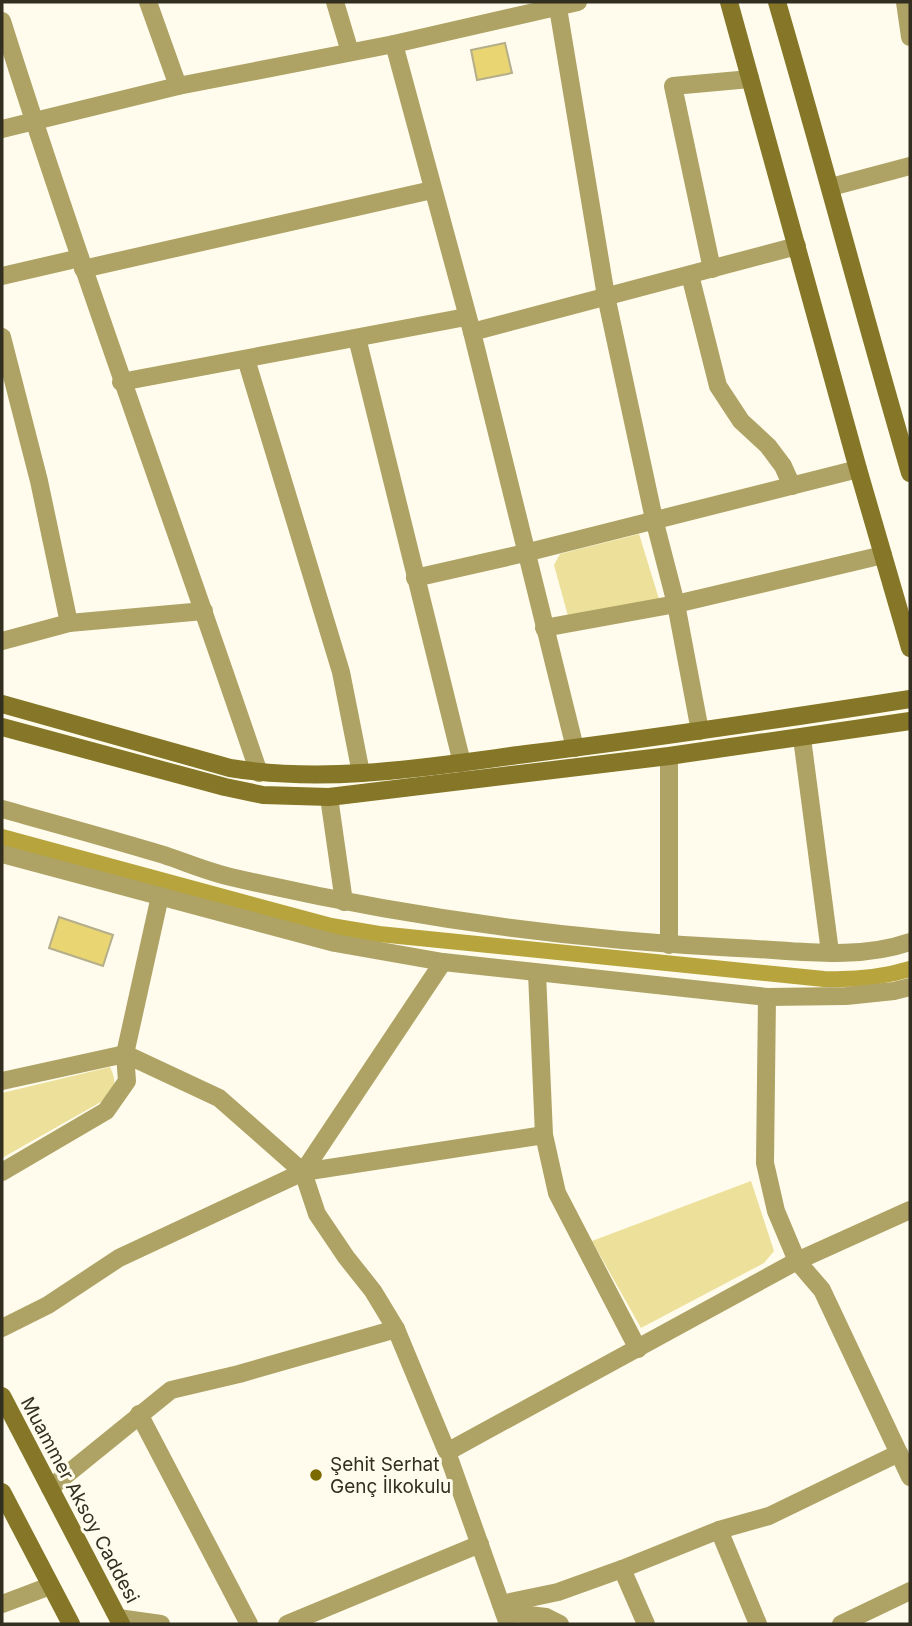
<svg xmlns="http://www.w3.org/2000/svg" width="912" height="1626" viewBox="0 0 912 1626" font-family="Inter,sans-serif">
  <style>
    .park { fill: #ede09a }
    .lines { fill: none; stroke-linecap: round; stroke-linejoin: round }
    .canal { stroke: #b7a43c; stroke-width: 16 }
    .building { fill: #e9d571; stroke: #b4ae8a; stroke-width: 2 }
    .street { stroke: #aea265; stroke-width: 18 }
    .secondary { stroke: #857727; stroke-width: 18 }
    .poi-dot { fill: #7a6a01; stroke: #fffced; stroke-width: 2.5 }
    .labels { text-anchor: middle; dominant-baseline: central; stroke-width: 6; stroke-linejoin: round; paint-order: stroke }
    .poi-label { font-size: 19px; fill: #322f20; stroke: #fffced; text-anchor: start }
    .street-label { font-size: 19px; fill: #322f20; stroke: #fffced }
  </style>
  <rect width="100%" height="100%" fill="#fffced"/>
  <g class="park">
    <polygon points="639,534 659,599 568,616 554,565 560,554"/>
    <path d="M110 1067C116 1080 116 1085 108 1098L2 1158V1093Z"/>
    <polygon points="751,1181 774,1251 764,1263 641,1328 592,1241"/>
  </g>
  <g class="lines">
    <path class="canal" d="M2 837 331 926 379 934 824 979C854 980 881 978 910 969"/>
  </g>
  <g class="building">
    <polygon points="505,43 512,73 477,80 471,50"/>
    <polygon points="59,917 113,935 103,966 49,948"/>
  </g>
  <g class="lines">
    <g class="street">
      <polyline points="148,2 178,86"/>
      <polyline points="335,2 350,52"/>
      <polyline points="557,2 606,296 654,519 676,604 700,731"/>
      <polyline points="905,2 910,37"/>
      <path d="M2 21C82 274 174 522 259 773"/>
      <polyline points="394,44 472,332 575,748"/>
      <polyline points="2,129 178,86 394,44 578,2"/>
      <polyline points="831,187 910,166"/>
      <polyline points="83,269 432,190"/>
      <polyline points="712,269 673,86 750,79"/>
      <polyline points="690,275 718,386 741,421 768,446 783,466 792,486"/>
      <polyline points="2,276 80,258"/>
      <polyline points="472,332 797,246"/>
      <polyline points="2,337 39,481 69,623"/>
      <polyline points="357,338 462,763"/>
      <polyline points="246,359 341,672 361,773"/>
      <polyline points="121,382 466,317"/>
      <polyline points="415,578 525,553 858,469"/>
      <polyline points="544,628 676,604 883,555"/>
      <polyline points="2,641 69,623 204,611"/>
      <polyline points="802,738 830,952"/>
      <polyline points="329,797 344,902"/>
      <path d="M2 809C56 824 111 839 164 855 188 863 211 873 235 878 399 916 569 940 737 948 794 950 856 961 910 942"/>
      <polyline points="2,854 335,943 443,962 767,997 846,996 894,991 910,987"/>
      <polyline points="669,945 669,756"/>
      <polyline points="537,973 544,1135 557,1193 638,1349"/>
      <polyline points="767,997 765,1163 776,1211 797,1261 822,1290 910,1477"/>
      <polyline points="2,1081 125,1054 160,896"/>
      <polyline points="2,1172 106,1111 127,1081 125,1054 219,1098 303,1172 317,1214 346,1257 373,1291 396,1329 447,1452 508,1624"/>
      <polyline points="303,1172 544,1135"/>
      <polyline points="2,1328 48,1305 119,1258 303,1172 443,962"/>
      <polyline points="139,1414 249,1624"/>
      <polyline points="447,1452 797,1261 910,1210"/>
      <polyline points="50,1488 171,1390 239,1374 396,1329"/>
      <polyline points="719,1530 758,1624"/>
      <polyline points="622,1569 646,1624"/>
      <polyline points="2,1604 50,1586"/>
      <polyline points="501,1604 558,1592 622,1569 719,1530 769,1516 899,1453"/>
      <polyline points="504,1612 546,1617 560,1624"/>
      <polyline points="118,1618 161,1624"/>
      <polyline points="287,1624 480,1544"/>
      <polyline points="841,1624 910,1591"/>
    </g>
    <g class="secondary">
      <polyline points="729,2 858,469 910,648"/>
      <path d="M777 2C823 159 864 316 910 473"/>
      <path d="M2 704 230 768C328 784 428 767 526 754 654 738 782 719 910 699"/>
      <polyline points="2,727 225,787 263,795 329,797 669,756 910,721"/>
      <polyline points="2,1396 121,1624"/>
      <polyline points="2,1492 71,1624"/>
    </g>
  </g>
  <circle class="poi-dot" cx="316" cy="1475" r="7"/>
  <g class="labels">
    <g class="poi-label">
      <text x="330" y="1464">Şehit Serhat<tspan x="330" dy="22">Genç İlkokulu</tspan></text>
    </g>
    <g class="street-label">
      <text transform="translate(80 1500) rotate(62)">Muammer Aksoy Caddesi</text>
    </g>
  </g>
  <rect width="912" height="1626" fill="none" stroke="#322f20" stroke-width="7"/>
</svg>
